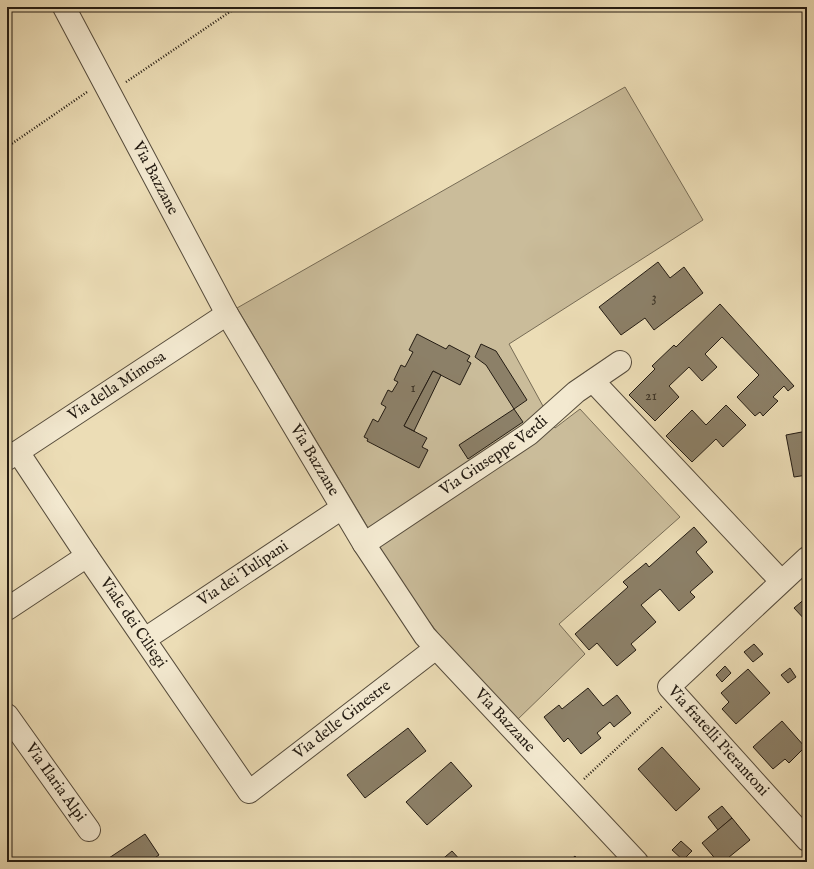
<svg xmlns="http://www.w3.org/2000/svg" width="814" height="869" viewBox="0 0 814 869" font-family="'IM FELL English',serif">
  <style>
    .green { fill: #cabc9a; stroke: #776c56 }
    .building { fill: #8c8068; stroke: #241c13 }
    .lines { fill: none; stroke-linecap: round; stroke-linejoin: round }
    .minor-casing { stroke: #564c3c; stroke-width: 24 }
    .path { stroke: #241c13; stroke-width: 2.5; stroke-dasharray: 1 2; stroke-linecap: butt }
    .minor { stroke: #f3e9d0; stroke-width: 22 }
    .labels { text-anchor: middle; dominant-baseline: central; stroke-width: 4; stroke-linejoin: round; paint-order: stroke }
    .number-label { font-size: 14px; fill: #3e3528 }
    .street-label { font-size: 16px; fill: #241c13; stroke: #f3e9d0 }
  </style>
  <rect width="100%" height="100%" fill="#ecddb6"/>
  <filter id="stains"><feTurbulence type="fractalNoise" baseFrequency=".005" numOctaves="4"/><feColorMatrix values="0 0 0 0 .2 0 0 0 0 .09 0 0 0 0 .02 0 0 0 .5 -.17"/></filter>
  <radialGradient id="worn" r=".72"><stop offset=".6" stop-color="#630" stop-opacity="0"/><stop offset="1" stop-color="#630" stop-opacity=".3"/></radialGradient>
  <polygon class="green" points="625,87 703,220 509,344 555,428 580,409 680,517 559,624 585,654 516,721 449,648 404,588 237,308"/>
  <g class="building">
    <polygon points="658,262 670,278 684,267 703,293 654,330 645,318 621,335 599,307"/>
    <polygon points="720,304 794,386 788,391 784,386 773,397 778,401 763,416 760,412 755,416 737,397 759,375 722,337 705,354 717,367 702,381 689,367 669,386 679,397 655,421 629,395 655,369 652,366 674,345 676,347"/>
    <polygon points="417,334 446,349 449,345 470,356 467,361 471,363 460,385 433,371 404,426 427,438 422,447 428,450 419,468 367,441 368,439 364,437 373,419 378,422 386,407 381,404 388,390 392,392 398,382 394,380 401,365 405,367 413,352 409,350"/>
    <polygon points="481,344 496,351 527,400 514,409 486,365 475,357"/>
    <polygon points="433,371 441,375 414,431 404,426"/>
    <polygon points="726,405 746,425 723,447 716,439 692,462 666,436 692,410 706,425"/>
    <polygon points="514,409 523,422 468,459 459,445"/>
    <polygon points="807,431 807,475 794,477 786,435"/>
    <polygon points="694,527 707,542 696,552 713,572 690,592 695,597 679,611 660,589 641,605 656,622 631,644 636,650 617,666 597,643 589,650 575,634 628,587 623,582 646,563 649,567"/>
    <polygon points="807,597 807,622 794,608"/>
    <polygon points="754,644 763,654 753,662 744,652"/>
    <polygon points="725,666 731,673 722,682 716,675"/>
    <polygon points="790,668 796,677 788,683 781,675"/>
    <polygon points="748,669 770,693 736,724 722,709 729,702 721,693"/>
    <polygon points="588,688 603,706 617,695 631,713 614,727 610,722 597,733 601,738 581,754 568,738 564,742 544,717 559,705 562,709"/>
    <polygon points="782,721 805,747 789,763 785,759 773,769 753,747"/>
    <polygon points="408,728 426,751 365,798 347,775"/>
    <polygon points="662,747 700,789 676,811 638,769"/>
    <polygon points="451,762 472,786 427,825 406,802"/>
    <polygon points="722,806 732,818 718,830 708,817"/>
    <polygon points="732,818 750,840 723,862 718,862 702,843"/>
    <polygon points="145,834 159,855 149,862 103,862"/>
    <polygon points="681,841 692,851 683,860 672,850"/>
    <polygon points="452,851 462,862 439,862"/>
    <polygon points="575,856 580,862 568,862"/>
  </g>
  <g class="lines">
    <g class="minor-casing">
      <g id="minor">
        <path id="s1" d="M64 7 227 314 364 544 425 636 637 862"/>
        <polyline points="593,381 781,581"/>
        <path id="s2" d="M18 452 87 556 249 792 436 648"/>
        <path id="s3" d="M7 459 227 314"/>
        <path id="s4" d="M364 544 529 434 576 392 620 362"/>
        <path id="s5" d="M807 558 669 687 807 840"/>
        <polyline points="7,609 87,556"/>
        <path id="s6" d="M145 639 342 508"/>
        <path id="s7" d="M7 715 89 830"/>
      </g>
    </g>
    <g class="path">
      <polyline points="126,82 237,7"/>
      <polyline points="7,147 87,92"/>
      <polyline points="584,779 662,706"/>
    </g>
    <use href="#minor" class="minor"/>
  </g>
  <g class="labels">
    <g class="number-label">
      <text x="654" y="298">3</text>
      <text x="413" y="388">1</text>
      <text x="651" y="396">21</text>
    </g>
    <g class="street-label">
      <text stroke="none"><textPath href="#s1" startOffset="194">Via Bazzane</textPath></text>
      <text stroke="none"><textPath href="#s3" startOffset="132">Via della Mimosa</textPath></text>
      <text stroke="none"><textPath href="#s4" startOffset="157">Via Giuseppe Verdi</textPath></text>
      <text stroke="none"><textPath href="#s1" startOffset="518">Via Bazzane</textPath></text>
      <text stroke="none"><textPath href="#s6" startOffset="118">Via dei Tulipani</textPath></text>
      <text stroke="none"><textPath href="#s2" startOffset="206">Viale dei Ciliegi</textPath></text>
      <text stroke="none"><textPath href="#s2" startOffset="529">Via delle Ginestre</textPath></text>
      <text stroke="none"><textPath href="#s1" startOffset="842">Via Bazzane</textPath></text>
      <text stroke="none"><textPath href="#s5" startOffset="262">Via fratelli Pierantoni</textPath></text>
      <text stroke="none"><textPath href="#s7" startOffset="83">Via Ilaria Alpi</textPath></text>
    </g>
  </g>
  <rect width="814" height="869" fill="none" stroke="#ecddb6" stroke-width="24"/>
  <rect x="8" y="8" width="798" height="853" fill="none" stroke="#241c13" stroke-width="2"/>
  <rect x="12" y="12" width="790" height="845" fill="none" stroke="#241c13"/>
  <rect width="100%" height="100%" filter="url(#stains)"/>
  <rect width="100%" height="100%" fill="url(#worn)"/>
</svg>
